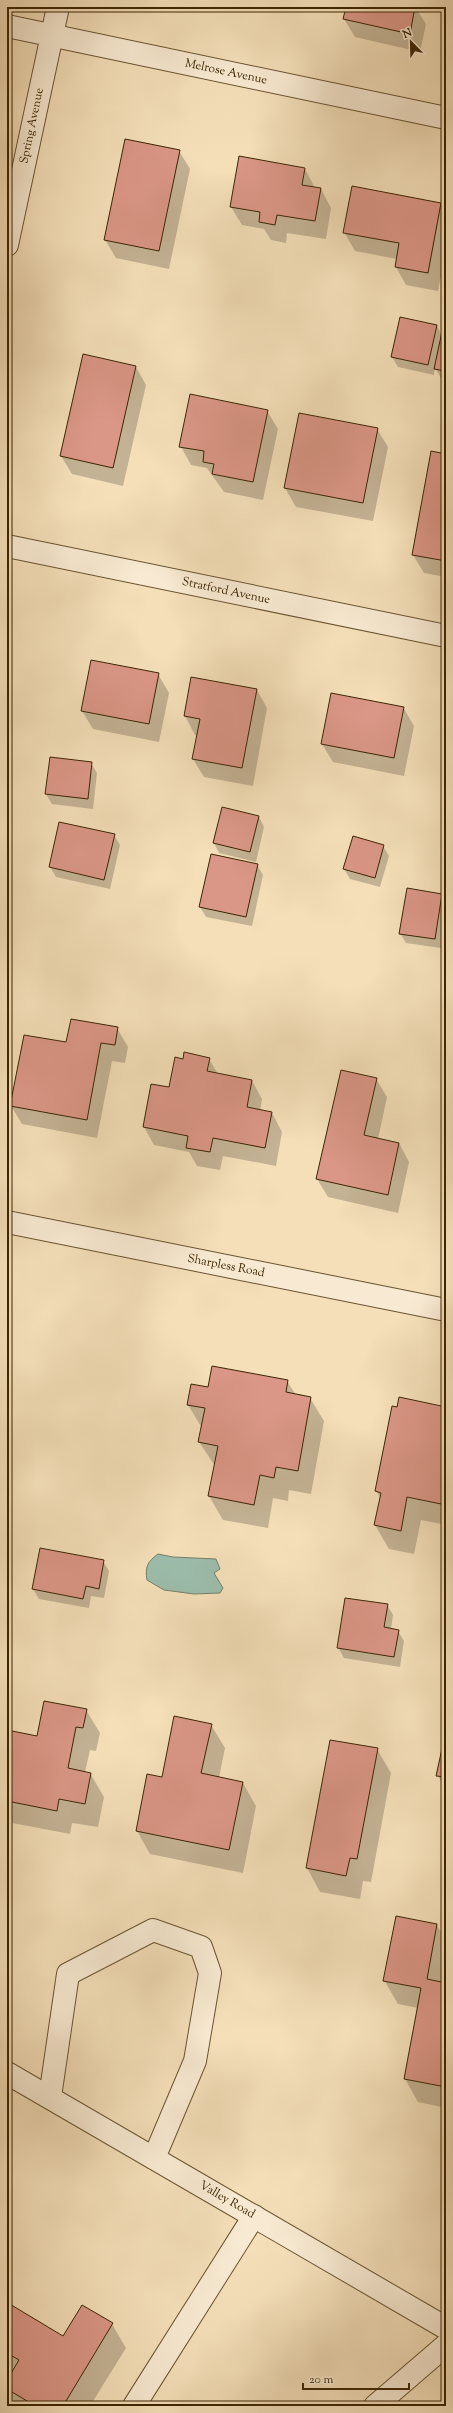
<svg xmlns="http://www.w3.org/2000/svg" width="453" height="2413" viewBox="0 0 453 2413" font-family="'Sorts Mill Goudy',serif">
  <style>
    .water { fill: #9cbdac; stroke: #768068 }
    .shadow { fill: #0003 }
    .building { fill: #da9686; stroke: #3c2502 }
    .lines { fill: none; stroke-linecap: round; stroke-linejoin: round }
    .minor-casing { stroke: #6a5430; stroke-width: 24 }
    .minor { stroke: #f8ead2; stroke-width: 22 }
    .labels { text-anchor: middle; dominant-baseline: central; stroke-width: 3; stroke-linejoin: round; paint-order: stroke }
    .street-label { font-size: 12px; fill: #3c2502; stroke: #f8ead2 }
  </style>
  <rect width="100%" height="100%" fill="#f4dfb9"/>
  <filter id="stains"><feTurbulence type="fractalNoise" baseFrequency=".005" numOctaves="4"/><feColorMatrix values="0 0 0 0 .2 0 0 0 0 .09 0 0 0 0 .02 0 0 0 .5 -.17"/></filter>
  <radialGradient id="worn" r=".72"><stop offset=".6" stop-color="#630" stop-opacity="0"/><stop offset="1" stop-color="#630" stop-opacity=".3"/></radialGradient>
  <path class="water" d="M158 1554 173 1557 216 1559 220 1569 214 1573 223 1588 220 1593 194 1594 164 1590 147 1580C145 1567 147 1562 158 1554Z"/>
  <g class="shadow">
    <polygon points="347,7 421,7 419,13 426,24 420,52 355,37 344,19"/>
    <polygon points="179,151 190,169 169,269 116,258 105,240"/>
    <polygon points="305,169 315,188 321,189 331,208 326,239 287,233 286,243 271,240 264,229 242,225 231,207"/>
    <polygon points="441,204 446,213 446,250 438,291 406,285 396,267 397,259 355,251 344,232"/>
    <polygon points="437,326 442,335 446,328 446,379 441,378 435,368 434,375 398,367 392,357"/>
    <polygon points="84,356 136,367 146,385 123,486 72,474 61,456"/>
    <polygon points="267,411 278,429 263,500 224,492 207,468 191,465 181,447"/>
    <polygon points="377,429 388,447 373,521 296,507 285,488"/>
    <polygon points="446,455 446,577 424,573 413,555"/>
    <polygon points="158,674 169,693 159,742 93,729 82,711"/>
    <polygon points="192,678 257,690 267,708 253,786 204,777 193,759 198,735 195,735 185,716"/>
    <polygon points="403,707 414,726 404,776 333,762 322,744"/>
    <polygon points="91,763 97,773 93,809 52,804 46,794"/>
    <polygon points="259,817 264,827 256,862 219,853 214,843"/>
    <polygon points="114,835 120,845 110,889 56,877 50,867"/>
    <polygon points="383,846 389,856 380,887 350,879 344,869"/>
    <polygon points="257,865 263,875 252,926 206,917 200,907"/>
    <polygon points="442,895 446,902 446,915 441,948 406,943 400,933"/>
    <polygon points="117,1028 128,1047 125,1063 112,1061 97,1138 22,1124 11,1106 67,1043"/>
    <polygon points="209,1059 218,1074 252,1081 262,1099 260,1111 272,1113 282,1132 276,1166 223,1156 220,1170 197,1166 189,1152 154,1145 144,1127 170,1089 183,1060"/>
    <polygon points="376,1079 387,1097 378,1139 399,1143 409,1162 398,1213 328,1197 317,1179"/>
    <polygon points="287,1381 296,1395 310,1398 324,1421 311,1494 289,1490 288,1501 273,1498 268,1528 223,1520 209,1496 215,1466 199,1442 202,1428 188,1405 209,1388"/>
    <polygon points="446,1408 446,1525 421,1520 414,1554 389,1549 375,1525 381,1499 376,1491"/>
    <polygon points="103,1561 109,1571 104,1598 91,1596 89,1608 39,1599 33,1589"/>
    <polygon points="387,1605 393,1615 391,1629 398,1631 404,1641 400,1667 344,1658 338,1647"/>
    <polygon points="86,1710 100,1733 96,1751 90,1750 85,1772 90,1773 104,1797 98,1827 72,1823 70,1834 7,1822 7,1731 38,1737"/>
    <polygon points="211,1725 225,1748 219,1778 243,1783 256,1806 243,1873 150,1854 137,1831 163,1778"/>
    <polygon points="446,1736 446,1786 443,1786 438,1775"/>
    <polygon points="377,1749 391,1773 371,1882 363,1881 360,1899 320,1892 307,1868"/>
    <polygon points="437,1925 446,1941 444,1983 446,1984 446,2108 418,2102 405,2079 418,2008 398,2004 384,1980"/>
    <polygon points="8,2305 64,2338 82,2306 112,2324 126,2348 90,2406 16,2406 7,2391 7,2382 14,2371 7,2367"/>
  </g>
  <g class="building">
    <polygon points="346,7 415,7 410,34 343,19"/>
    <polygon points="125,139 180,150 159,251 104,240"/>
    <polygon points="239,156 305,168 302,185 321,188 315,221 277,215 275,225 259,222 260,212 230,207"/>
    <polygon points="352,186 441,203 428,273 395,267 399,243 343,233"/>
    <polygon points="400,317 437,325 428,365 391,357"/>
    <polygon points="443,327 446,327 446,371 434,369"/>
    <polygon points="83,354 136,366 113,468 60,456"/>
    <polygon points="190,394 268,410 253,482 212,474 214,464 203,462 204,451 179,447"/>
    <polygon points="299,413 378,428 363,503 284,488"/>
    <polygon points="431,451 446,454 446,561 412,555"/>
    <polygon points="91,660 159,673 149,724 81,711"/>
    <polygon points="191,677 257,689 242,768 192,759 200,719 184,716"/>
    <polygon points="331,693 404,707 394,758 321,744"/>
    <polygon points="50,757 92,762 88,799 45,794"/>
    <polygon points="222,807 259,816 250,852 213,843"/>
    <polygon points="59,822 115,834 104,880 49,867"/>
    <polygon points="353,836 384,845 375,878 343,869"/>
    <polygon points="211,854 258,864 246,917 199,907"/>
    <polygon points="407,888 442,894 435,939 399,934"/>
    <polygon points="71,1019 118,1027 115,1045 101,1043 87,1120 10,1106 24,1035 66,1042"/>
    <polygon points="184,1052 210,1058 207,1071 252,1080 247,1107 272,1112 265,1148 213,1138 210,1152 186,1148 188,1136 143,1127 151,1084 169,1087 175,1057 183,1059"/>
    <polygon points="341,1070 377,1078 364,1135 399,1143 388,1195 316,1179"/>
    <polygon points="212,1366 288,1380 286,1392 311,1397 298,1471 276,1467 274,1478 260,1475 254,1505 208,1496 218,1446 198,1442 205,1408 187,1405 191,1384 208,1387"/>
    <polygon points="399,1397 446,1407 446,1505 407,1497 401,1531 374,1525 381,1493 375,1491 392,1406 397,1407"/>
    <polygon points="40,1548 104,1560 99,1589 86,1586 83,1599 32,1589"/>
    <polygon points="345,1598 388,1604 384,1627 399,1630 394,1657 337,1648"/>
    <polygon points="44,1701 87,1709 83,1728 76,1727 68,1768 91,1773 85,1804 59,1799 57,1811 7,1801 7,1730 37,1736"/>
    <polygon points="174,1716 212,1724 201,1773 243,1782 229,1850 136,1831 147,1774 162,1777"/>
    <polygon points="445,1735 446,1735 446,1777 436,1776"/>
    <polygon points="330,1740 378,1748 357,1859 350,1858 346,1876 306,1868"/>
    <polygon points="396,1916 437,1924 427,1979 446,1983 446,2087 404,2079 421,1988 383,1981"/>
    <polygon points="8,2303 63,2336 82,2305 113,2323 63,2406 24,2406 27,2401 7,2389 7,2380 19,2360 7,2353"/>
  </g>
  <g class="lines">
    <g class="minor-casing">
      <g id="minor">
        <polyline points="7,26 446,118"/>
        <polyline points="7,245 58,7"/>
        <polyline points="7,546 446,636"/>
        <polyline points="7,1222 446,1310"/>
        <polyline points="7,2073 446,2328"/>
        <polyline points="50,2097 68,1974 153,1930 201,1947 210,1973 195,2061 154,2158"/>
        <polyline points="134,2406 254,2216"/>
        <polyline points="375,2406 446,2345"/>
      </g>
    </g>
    <use href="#minor" class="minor"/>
  </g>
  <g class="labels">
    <g class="street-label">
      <text transform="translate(226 72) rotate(12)">Melrose Avenue</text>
      <text transform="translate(32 126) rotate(-78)">Spring Avenue</text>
      <text transform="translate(226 591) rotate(12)">Stratford Avenue</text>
      <text transform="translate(226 1266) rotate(11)">Sharpless Road</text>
      <text transform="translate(227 2200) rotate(30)">Valley Road</text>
    </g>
  </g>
  <rect width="453" height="2413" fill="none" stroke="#f4dfb9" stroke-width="24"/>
  <rect x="8" y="8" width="437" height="2397" fill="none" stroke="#3c2502" stroke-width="2"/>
  <rect x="12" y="12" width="429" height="2389" fill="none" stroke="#3c2502"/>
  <g transform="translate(411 42) rotate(337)" stroke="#f8ead2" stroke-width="3" paint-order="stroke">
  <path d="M0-3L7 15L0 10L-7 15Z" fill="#3c2502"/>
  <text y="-6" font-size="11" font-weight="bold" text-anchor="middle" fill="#3c2502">N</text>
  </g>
  <path d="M303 2383v6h106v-6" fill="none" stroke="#3c2502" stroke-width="2"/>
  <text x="309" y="2383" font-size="12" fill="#3c2502" stroke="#f8ead2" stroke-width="3" paint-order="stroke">20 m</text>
  <rect width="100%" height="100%" filter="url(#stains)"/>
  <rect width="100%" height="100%" fill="url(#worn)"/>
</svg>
